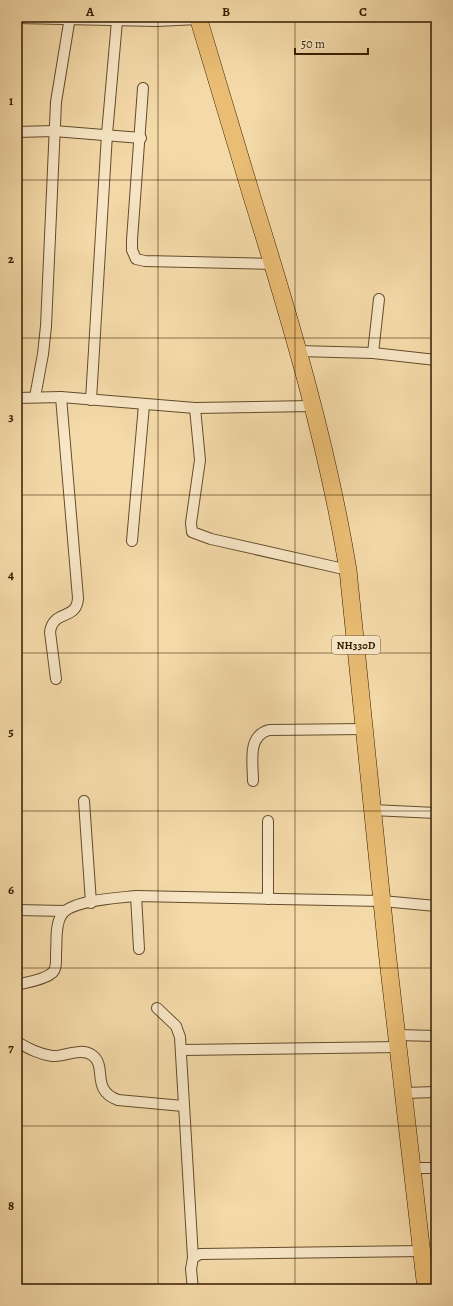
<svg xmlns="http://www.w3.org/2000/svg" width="453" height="1306" viewBox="0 0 453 1306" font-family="Alegreya,serif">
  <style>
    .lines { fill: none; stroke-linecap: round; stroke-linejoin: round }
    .street-casing { stroke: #644c2a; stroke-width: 12 }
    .highway-casing { stroke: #331d00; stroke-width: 18 }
    .street { stroke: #f8e7c7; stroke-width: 10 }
    .highway { stroke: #eabd74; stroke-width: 17 }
    .grid { fill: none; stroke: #331d00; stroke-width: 1; stroke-opacity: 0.55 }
    .labels { text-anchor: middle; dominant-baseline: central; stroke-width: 3.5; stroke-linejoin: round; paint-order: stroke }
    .shield { fill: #f8e7c7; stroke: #6e5a3c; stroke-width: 1 }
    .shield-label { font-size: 11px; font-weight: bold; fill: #331d00 }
    .neatline { fill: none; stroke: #331d00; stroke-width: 1.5 }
    .grid-label { font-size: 13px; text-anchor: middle; font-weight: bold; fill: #331d00 }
  </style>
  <rect width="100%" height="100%" fill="#f5daa9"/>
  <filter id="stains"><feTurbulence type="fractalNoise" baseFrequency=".005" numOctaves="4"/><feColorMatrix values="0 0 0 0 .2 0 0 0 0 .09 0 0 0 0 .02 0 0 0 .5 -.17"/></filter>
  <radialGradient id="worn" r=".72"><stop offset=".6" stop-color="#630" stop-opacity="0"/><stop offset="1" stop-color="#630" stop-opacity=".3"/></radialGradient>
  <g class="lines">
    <g class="street-casing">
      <g id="street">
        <polyline points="17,18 157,21 198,19"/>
        <polyline points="143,88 132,240 132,250 136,259 145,261 273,264"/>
        <polyline points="17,132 54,131 141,138"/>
        <polyline points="298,351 373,353 436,360"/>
        <polyline points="373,353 379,299"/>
        <polyline points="35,397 43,354 46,326 56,102 70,17"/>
        <polyline points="17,398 61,397 195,408 312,406"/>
        <polyline points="91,400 107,134 117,21"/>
        <polyline points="195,408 200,460 191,523 192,532 211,539 348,570"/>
        <polyline points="132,541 144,405"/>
        <path d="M56 679 50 632C53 609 77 621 78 598L61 397"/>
        <path d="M253 781C253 762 247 736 269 730L364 729"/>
        <polyline points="84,801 91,903"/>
        <polyline points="372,810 436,813"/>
        <polyline points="268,821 268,899"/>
        <polyline points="136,896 139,949"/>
        <polyline points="17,910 65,911"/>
        <path d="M17 985C27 982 44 980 52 973 57 969 56 959 56 953 57 942 55 926 61 916 69 900 118 898 136 896L382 901 436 906"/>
        <polyline points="157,1008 176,1026 180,1037 193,1258"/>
        <polyline points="397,1035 436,1036"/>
        <path d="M17 1042C28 1048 38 1054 52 1056 64 1057 80 1047 92 1055 108 1066 90 1090 118 1100L183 1106"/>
        <polyline points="182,1050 399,1047"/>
        <polyline points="404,1093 436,1092"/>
        <polyline points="413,1168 436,1168"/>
        <polyline points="193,1289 191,1269 193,1258 200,1254 422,1251"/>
      </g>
    </g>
    <g class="highway-casing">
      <path id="highway" d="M198 17C216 77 234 137 252 197 290 319 327 443 348 570L387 951 426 1289"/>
    </g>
    <use href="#street" class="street"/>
    <use href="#highway" class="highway"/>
  </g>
  <path class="grid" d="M158 17V1289M295 17V1289M17 180H436M17 338H436M17 495H436M17 653H436M17 811H436M17 968H436M17 1126H436"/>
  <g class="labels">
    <rect class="shield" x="332" y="636" width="48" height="18" rx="3"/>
    <g class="shield-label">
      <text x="356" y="645">NH330D</text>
    </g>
  </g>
  <rect width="453" height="1306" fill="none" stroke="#f5daa9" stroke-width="44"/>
  <path d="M295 48v6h73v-6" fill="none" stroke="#331d00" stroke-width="2"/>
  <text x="301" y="48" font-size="12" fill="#331d00" stroke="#f8e7c7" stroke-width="3" paint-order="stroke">50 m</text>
  <rect x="22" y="22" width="409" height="1262" class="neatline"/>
  <g class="grid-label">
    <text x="90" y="16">A</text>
    <text x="226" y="16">B</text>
    <text x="363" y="16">C</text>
    <text x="11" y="105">1</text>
    <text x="11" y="263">2</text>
    <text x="11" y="421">3</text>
    <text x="11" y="579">4</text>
    <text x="11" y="736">5</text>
    <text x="11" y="894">6</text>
    <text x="11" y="1052">7</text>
    <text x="11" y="1210">8</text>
  </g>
  <rect width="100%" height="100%" filter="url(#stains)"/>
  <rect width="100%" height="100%" fill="url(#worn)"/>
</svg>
